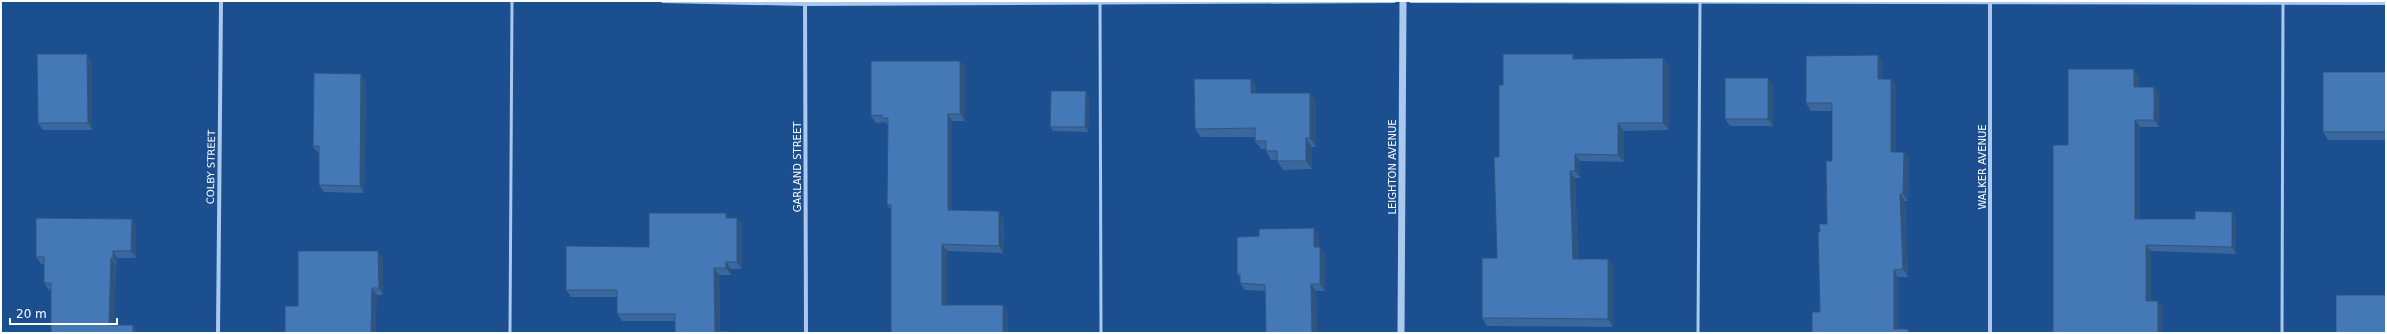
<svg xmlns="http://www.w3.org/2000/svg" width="2387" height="334" viewBox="0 0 2387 334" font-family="'DejaVu Sans',sans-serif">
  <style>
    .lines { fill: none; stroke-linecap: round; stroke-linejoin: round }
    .service { stroke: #a9c9ee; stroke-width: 3 }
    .minor { stroke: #a9c9ee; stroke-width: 4 }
    .tertiary { stroke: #a9c9ee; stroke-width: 7 }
    .wall { fill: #3a679d }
    .shaded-wall { fill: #305480 }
    .building { fill: #4478b7; stroke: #305480 }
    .labels { text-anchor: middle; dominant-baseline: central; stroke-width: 3.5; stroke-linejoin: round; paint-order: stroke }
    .street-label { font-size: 10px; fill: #fff; stroke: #1b4f8f }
  </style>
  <rect width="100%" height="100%" fill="#1b4f8f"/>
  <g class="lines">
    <g class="service">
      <polyline points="1100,1 1101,333"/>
      <polyline points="510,333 512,1"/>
      <polyline points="1698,333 1700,1"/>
      <polyline points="2282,333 2283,1"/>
    </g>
    <g class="minor">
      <polyline points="663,1 805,4 1394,1"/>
      <polyline points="805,1 806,333"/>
      <polyline points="1411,1 2386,3"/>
      <polyline points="1990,1 1990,333"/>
      <polyline points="218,333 221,1"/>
    </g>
    <polyline class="tertiary" points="1401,333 1403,1"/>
  </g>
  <g class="wall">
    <polygon points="1878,55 1882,62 1882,79 1891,79 1896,86 1896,152 1904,152 1909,159 1908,201 1905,201 1908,277 1898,277 1898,329 1911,333 1820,312 1820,232 1827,224 1832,161 1832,111 1811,111 1806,103"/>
    <polygon points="1577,59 1669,65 1669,130 1624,131 1624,162 1580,161 1580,178 1575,178 1578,259 1608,259 1613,267 1613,327 1487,326 1482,318 1497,258 1499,157"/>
    <polygon points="92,61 92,130 43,130 38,123"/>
    <polygon points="960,61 965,68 965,121 952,121 952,210 1004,218 1003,253 947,251 947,305 1008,312 1008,333 891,333 891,210 887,205 888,125 887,125 885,122 876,123 871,116"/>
    <polygon points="2386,72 2386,140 2328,140 2323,132"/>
    <polygon points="2139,76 2139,87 2159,94 2159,127 2140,127 2140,219 2195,219 2232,212 2236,219 2236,254 2151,251 2151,301 2158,301 2163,308 2162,333 2053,333"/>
    <polygon points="1251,79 1256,87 1256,93 1310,93 1316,101 1316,147 1312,147 1312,169 1283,170 1277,161 1277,160 1271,160 1266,151 1266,149 1261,149 1255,141 1255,137 1201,137 1195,129"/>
    <polygon points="366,81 364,193 324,192 319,185 319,153 318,153 313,146"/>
    <polygon points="1773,85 1773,126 1730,126 1725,119"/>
    <polygon points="1089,96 1088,132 1053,131 1050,127"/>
    <polygon points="726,213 730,218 737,218 742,225 742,269 731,269 731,275 719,275 720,331 726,331 727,333 675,333 675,321 622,321 617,314 617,297 571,297 566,290"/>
    <polygon points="132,219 136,226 136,258 117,258 117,265 116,265 114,325 138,332 51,333 51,290 49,290 44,283 44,264 41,264 36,257"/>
    <polygon points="1314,228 1319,235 1319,247 1320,247 1325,254 1325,291 1316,291 1317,333 1266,333 1266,291 1245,290 1240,283 1240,278 1237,274 1259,236"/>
    <polygon points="383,258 383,295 377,295 298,306"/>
  </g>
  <g class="shaded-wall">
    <polygon points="87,54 92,61 92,130 88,123"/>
    <polygon points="1573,54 1578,61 1573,59"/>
    <polygon points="1878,55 1882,62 1882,86 1878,79"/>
    <polygon points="1663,58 1669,65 1669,130 1663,123"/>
    <polygon points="960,61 965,68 965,121 960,114"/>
    <polygon points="2134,69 2139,76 2139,94 2134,87"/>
    <polygon points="361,74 366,81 364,193 360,186"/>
    <polygon points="1768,78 1773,85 1773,126 1768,119"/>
    <polygon points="1251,79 1256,87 1256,102 1251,93"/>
    <polygon points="1891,79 1896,86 1896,159 1891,152"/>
    <polygon points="2154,87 2159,94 2159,127 2154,120"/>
    <polygon points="1086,91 1089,96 1088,132 1085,127"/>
    <polygon points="1310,93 1316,101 1316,147 1310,138"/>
    <polygon points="948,114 952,121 952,217 948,210"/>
    <polygon points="2135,120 2140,127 2140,226 2135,219"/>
    <polygon points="1618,123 1624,131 1624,162 1618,155"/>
    <polygon points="1306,138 1312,147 1312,169 1306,161"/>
    <polygon points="1904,152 1909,159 1908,201 1903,194"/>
    <polygon points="1575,154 1580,161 1580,178 1575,171"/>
    <polygon points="1570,171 1575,178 1578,266 1573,259"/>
    <polygon points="1900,194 1905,201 1908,277 1903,269"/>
    <polygon points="999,211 1004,218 1003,253 999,246"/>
    <polygon points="2232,212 2236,219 2236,254 2232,247"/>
    <polygon points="726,213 731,220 726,218"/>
    <polygon points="737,218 742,225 742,269 737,262"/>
    <polygon points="132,219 136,226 136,258 131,251"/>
    <polygon points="1314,228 1319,235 1319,254 1314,247"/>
    <polygon points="942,244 947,251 947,312 942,305"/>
    <polygon points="2146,245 2151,251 2151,308 2146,301"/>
    <polygon points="1320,247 1325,254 1325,291 1320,284"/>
    <polygon points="113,251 117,258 117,265 113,258"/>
    <polygon points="378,251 383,258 383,295 379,288"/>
    <polygon points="111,258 116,265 114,332 109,325"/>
    <polygon points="1608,259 1613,267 1613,327 1608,319"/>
    <polygon points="726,262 731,269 731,275 726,268"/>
    <polygon points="714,268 719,275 720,333 715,332"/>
    <polygon points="1894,270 1898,277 1898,333 1894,329"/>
    <polygon points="1311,284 1316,291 1317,333 1312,333"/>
    <polygon points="372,288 377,295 376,333 371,333"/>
    <polygon points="2158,301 2163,308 2162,333 2158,333"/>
    <polygon points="1003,305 1008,312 1008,333 1003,333"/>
    <polygon points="133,325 138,332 138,333 133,333"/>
    <polygon points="1908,329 1911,333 1908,333"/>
  </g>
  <g class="building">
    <polygon points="37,54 87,54 88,123 38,123"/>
    <polygon points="1503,54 1573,54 1573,59 1663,58 1663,123 1618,123 1618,155 1575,154 1575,171 1570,171 1573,259 1608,259 1608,319 1482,318 1482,258 1497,258 1494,157 1499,157 1499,85 1503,85"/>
    <polygon points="1878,55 1878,79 1891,79 1891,152 1904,152 1903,194 1900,194 1903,269 1894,270 1894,329 1908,329 1908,333 1812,333 1812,312 1820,312 1818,232 1820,232 1819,224 1827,224 1826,161 1832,161 1832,103 1806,103 1806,56"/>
    <polygon points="871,61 960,61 960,114 948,114 948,210 999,211 999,246 942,244 942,305 1003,305 1003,333 891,333 891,205 887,205 888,118 882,118 882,115 871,116"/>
    <polygon points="2068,69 2134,69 2134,87 2154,87 2154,120 2135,120 2135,219 2195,219 2195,211 2232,212 2232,247 2146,245 2146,301 2158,301 2158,333 2053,333 2053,145 2068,145"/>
    <rect x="2323" y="72" width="63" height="60"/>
    <polygon points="314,73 361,74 360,186 319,185 319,146 313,146"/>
    <rect x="1725" y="78" width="43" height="41"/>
    <polygon points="1194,79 1251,79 1251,93 1310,93 1310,138 1306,138 1306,161 1277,161 1277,151 1266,151 1266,141 1255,141 1255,128 1195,129"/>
    <polygon points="1051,91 1086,91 1085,127 1050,127"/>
    <polygon points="649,213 726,213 726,218 737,218 737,262 726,262 726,268 714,268 715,332 726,331 726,333 675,333 675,314 617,314 617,290 566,290 566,246 649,247"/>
    <polygon points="36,218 132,219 131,251 113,251 113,258 111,258 109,325 133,325 133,333 51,333 51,283 44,283 44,257 36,257"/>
    <polygon points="1314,228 1314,247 1320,247 1320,284 1311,284 1312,333 1266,333 1265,285 1240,283 1240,274 1237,274 1237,237 1259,236 1259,229"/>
    <polygon points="298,251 378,251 379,288 372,288 371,333 285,333 285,306 298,306"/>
    <rect x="2336" y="295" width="50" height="38"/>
  </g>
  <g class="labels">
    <g class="street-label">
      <text transform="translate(211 167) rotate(-89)">COLBY STREET</text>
      <text transform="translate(797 167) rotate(-90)">GARLAND STREET</text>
      <text transform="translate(1392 167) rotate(-90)">LEIGHTON AVENUE</text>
      <text transform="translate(1982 167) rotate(-90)">WALKER AVENUE</text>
    </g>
  </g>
  <rect width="2387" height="334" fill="none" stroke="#ffffff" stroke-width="4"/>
  <path d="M10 318v6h107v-6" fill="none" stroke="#ffffff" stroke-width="2"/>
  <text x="16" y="318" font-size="12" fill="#ffffff" stroke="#1b4f8f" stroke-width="3" paint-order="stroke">20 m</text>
</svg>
